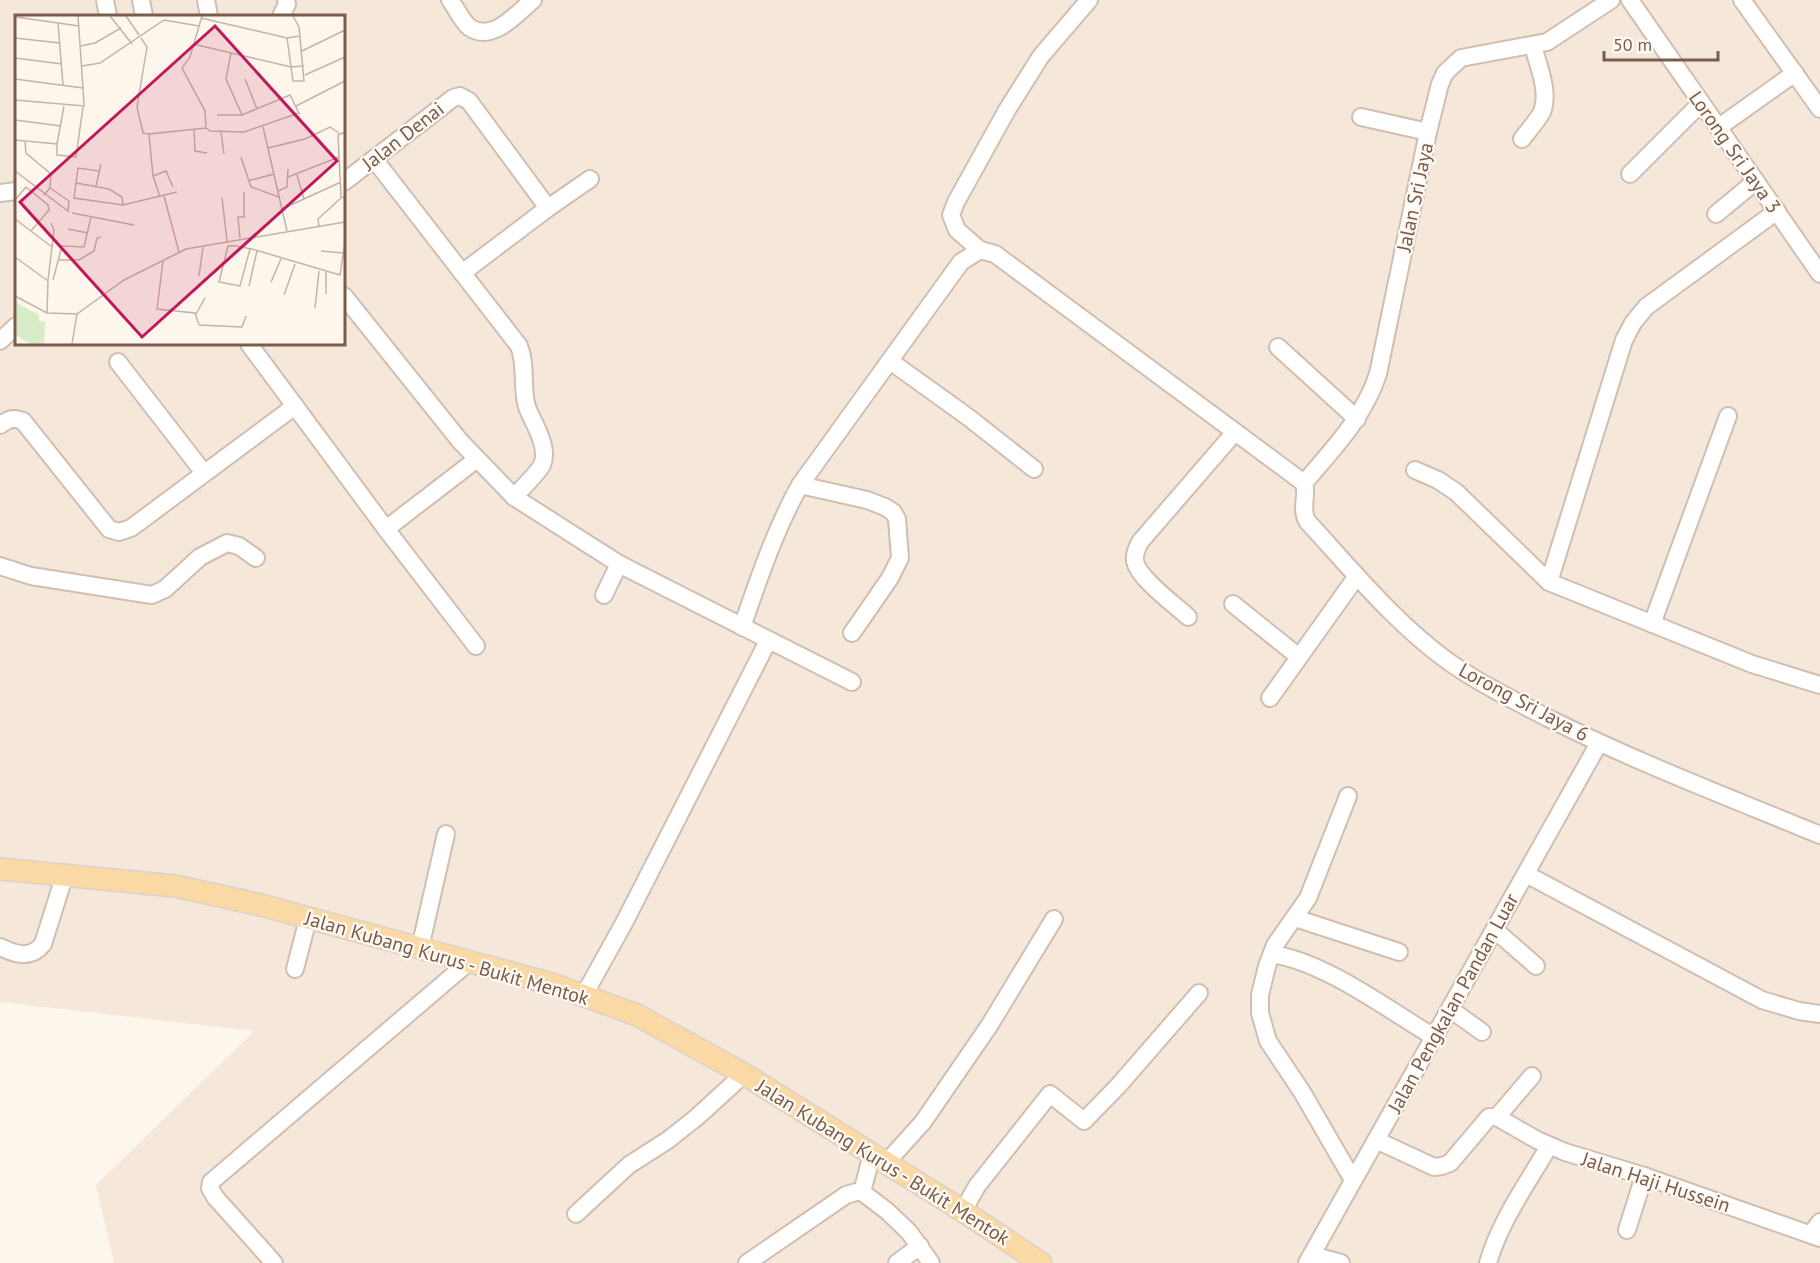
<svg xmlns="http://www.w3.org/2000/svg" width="1820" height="1263" viewBox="0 0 1820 1263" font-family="'PT Sans',sans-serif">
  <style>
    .residential { fill: #f5e8da; fill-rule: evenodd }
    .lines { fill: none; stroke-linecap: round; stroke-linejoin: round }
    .minor-casing { stroke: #d1beb0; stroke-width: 20 }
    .major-casing { stroke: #dad1cd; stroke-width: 24 }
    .minor { stroke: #fff; stroke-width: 16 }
    .major { stroke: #fbd9a5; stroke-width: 21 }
    .labels { text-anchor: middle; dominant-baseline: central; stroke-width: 4.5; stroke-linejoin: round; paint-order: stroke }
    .street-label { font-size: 20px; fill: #7a5c4d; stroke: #fffaf3 }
    .inset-road { fill: none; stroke: #c5b3a7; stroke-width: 1.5 }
    .view { fill: #c2185b; fill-opacity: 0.15; stroke: #c2185b; stroke-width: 3 }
    .inset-edge { fill: none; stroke: #7a5c4d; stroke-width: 3 }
  </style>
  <rect width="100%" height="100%" fill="#fdf6ec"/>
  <path class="residential" d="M0 0H1820V1263H114L96 1185 254 1031 0 1002ZM16 16H344V344H16Z"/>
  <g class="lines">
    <g class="minor-casing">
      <g id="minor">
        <polyline points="105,0 108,16"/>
        <polyline points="141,0 144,16"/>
        <polyline points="206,0 209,16"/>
        <path d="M450 0C456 8 462 21 469 27 492 44 517 13 533 0"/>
        <polyline points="1630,0 1820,274"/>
        <polyline points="1742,0 1820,109"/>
        <polyline points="281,16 287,4 286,0"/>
        <polyline points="1361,117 1428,132"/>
        <polyline points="1719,127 1795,73"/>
        <path d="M1522 139C1528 131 1537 121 1542 112 1550 92 1538 65 1533 46"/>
        <path d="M374 159 519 346C527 365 521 387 527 407 533 423 550 447 542 465 537 474 521 489 514 497"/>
        <polyline points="1630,174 1701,103"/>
        <polyline points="344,182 453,98 460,96 469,101 548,208"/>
        <polyline points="0,193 16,191"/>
        <polyline points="1716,214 1756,181"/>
        <polyline points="980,250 957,230 951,215 956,202 1007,110 1041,56 1089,0"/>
        <polyline points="462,273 548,208 590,179"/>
        <polyline points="344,296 460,441 514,497 619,564 852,682"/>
        <polyline points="0,341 16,326"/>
        <polyline points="249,344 386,529 476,646"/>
        <polyline points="1278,347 1357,419"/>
        <polyline points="890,361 968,417 1034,469"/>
        <polyline points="118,362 204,473"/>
        <path d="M0 425C9 419 13 417 23 421L109 529 119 532 131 528 295 406"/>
        <polyline points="1415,470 1438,480 1456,492 1549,582 1752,664 1820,685"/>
        <path d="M1304 483C1308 496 1300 508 1307 521 1352 570 1395 623 1449 662 1482 685 1517 702 1552 720 1639 763 1730 798 1820 835"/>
        <path d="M1304 483C1333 449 1364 417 1378 374L1428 132 1440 84 1445 73 1461 58 1547 42 1611 0"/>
        <polyline points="800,485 867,500 885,507 893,512 897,519 900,558 890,578 852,633"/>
        <polyline points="386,529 477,459"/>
        <polyline points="0,566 31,576 152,595 165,589 200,557 227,543 239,546 256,558"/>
        <polyline points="1549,582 1624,340 1633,323 1646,307 1777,211"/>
        <polyline points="604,595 619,564"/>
        <polyline points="1233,604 1299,657"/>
        <path d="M1188 617C1174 604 1138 578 1135 561 1134 554 1137 548 1140 542L1235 432"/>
        <polyline points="1652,624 1728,416"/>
        <path d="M742 627C759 578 775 530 800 485L961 262 980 250 995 254 1304 483"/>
        <polyline points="1270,698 1357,576"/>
        <polyline points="1348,796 1308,898 1275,945 1267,966 1260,995 1260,1013 1268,1041 1302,1092 1353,1180"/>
        <polyline points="1526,874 1762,1000 1799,1011 1820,1014"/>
        <polyline points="1295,918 1399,952"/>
        <polyline points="1495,930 1536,966"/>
        <path d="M0 947C15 954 30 960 43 944L65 874"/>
        <polyline points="420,948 446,834"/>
        <path d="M1272 954C1325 962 1387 1009 1434 1037"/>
        <polyline points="295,969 308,919"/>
        <polyline points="584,995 624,923 768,641"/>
        <polyline points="1450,1009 1482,1032"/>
        <polyline points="1497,1117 1537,1140 1565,1152 1644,1176 1820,1238"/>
        <polyline points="1376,1140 1434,1167 1442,1166 1450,1163 1489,1117 1497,1117 1532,1076"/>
        <polyline points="886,1163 923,1122 989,1026 1054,919"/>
        <polyline points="862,1192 872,1154"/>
        <polyline points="963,1211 977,1186 1050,1094 1084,1121 1119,1085 1199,993"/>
        <polyline points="576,1214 629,1165 668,1140 697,1117 744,1074"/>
        <polyline points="1627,1230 1644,1176"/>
        <polyline points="1811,1234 1820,1222"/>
        <polyline points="1312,1255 1341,1263"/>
        <polyline points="274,1263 215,1197 210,1188 211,1182 470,961"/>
        <polyline points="747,1263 846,1195 856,1192 862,1192 887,1211 909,1232 931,1263"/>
        <polyline points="897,1263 920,1246"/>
        <polyline points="1307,1263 1599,743"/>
        <path d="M1488 1263C1500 1221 1527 1184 1549 1146"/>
      </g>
    </g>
    <g class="major-casing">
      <polyline id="major" points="0,869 175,886 261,905 552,984 637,1015 744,1074 963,1211 1041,1263"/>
    </g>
    <use href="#minor" class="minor"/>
    <use href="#major" class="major"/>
  </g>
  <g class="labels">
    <g class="street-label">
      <text transform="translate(403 136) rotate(-38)">Jalan Denai</text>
      <text transform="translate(1735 152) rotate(55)">Lorong Sri Jaya 3</text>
      <text transform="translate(1415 197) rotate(-78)">Jalan Sri Jaya</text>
      <text transform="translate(1524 702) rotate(28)">Lorong Sri Jaya 6</text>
      <text transform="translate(447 958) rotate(16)">Jalan Kubang Kurus - Bukit Mentok</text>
      <text transform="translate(1453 1003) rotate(-61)">Jalan Pengkalan Pandan Luar</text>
      <text transform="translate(883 1162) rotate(32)">Jalan Kubang Kurus - Bukit Mentok</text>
      <text transform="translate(1656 1182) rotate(18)">Jalan Haji Hussein</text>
    </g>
  </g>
  <g transform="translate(15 15)">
    <rect width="330" height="330" fill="#fdf6ec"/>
    <path d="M0 287 24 300V306H30L29 329H15L0 319Z" fill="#d8ecc9"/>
    <path class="inset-road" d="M63 1 68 73M95 1 117 29M111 1 124 20M187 1 175 42 167 53 190 96 191 112M1 2 43 8 48 70M186 3 272 23 285 21M43 8 64 11M0 23 45 28M126 23 132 32 122 92 128 118 134 119M272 23 278 66H289L284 12 278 1M178 29 276 52 289 51M66 31 80 28 106 13M287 36 330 15M216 38 211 64 227 100M0 43 47 49M67 51 85 48 149 5 184 11M290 60 330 42M0 64 68 73 69 91 0 85M230 64 242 94M281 91 330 66M0 105 46 111M248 112 272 216M191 113 195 116 229 117 284 98 275 80 227 100H202M179 114 180 136 192 138M206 117 209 139M330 117 323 120 326 182 330 183M0 125 42 129 49 91M10 127 11 138 36 159 35 173 29 180M42 128V140L61 142 68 92M253 133 290 124 315 112 324 118M226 142 236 172 264 182M0 156 53 196 54 186 35 173M84 156 63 153 59 183 108 190 162 177M282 160 289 184M138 161 151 156 158 172M273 162 324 142M233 166 259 159M61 168 94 174 107 182 108 190M81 171 86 149M263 176 272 172 273 154M149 181 164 237M145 182 138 161 134 119 191 113M207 183 212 226M0 185 11 172 33 190 34 195 16 216M267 194 326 167M57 198 119 210M0 204 37 232M304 212 303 204 326 183M53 214 73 218M225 223 223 202H229V177M235 234 225 271 204 267 213 231H221L237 234 325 260 330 227M306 236 328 238M0 242 33 266 32 298M43 245H64L79 236 82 223 86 222M148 246 142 294 180 298 184 310 227 312 231 301M311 257V279M184 261 188 232M33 265 39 215 36 208M38 265 47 231 69 232 76 202M256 267 266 244M234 271 242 236M269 280 280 249M0 281 32 298 62 299 109 265 171 234 330 207M300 293 304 256M181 299 190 283M57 329 62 299"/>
    <path class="view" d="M200 11 322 146 127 322 5 187Z"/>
    <rect width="330" height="330" class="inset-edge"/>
  </g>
  <path d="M1604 51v9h114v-9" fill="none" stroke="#7a5c4d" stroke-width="3"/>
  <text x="1613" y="51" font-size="18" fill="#7a5c4d" stroke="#fffaf3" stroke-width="4.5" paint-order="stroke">50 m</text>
</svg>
